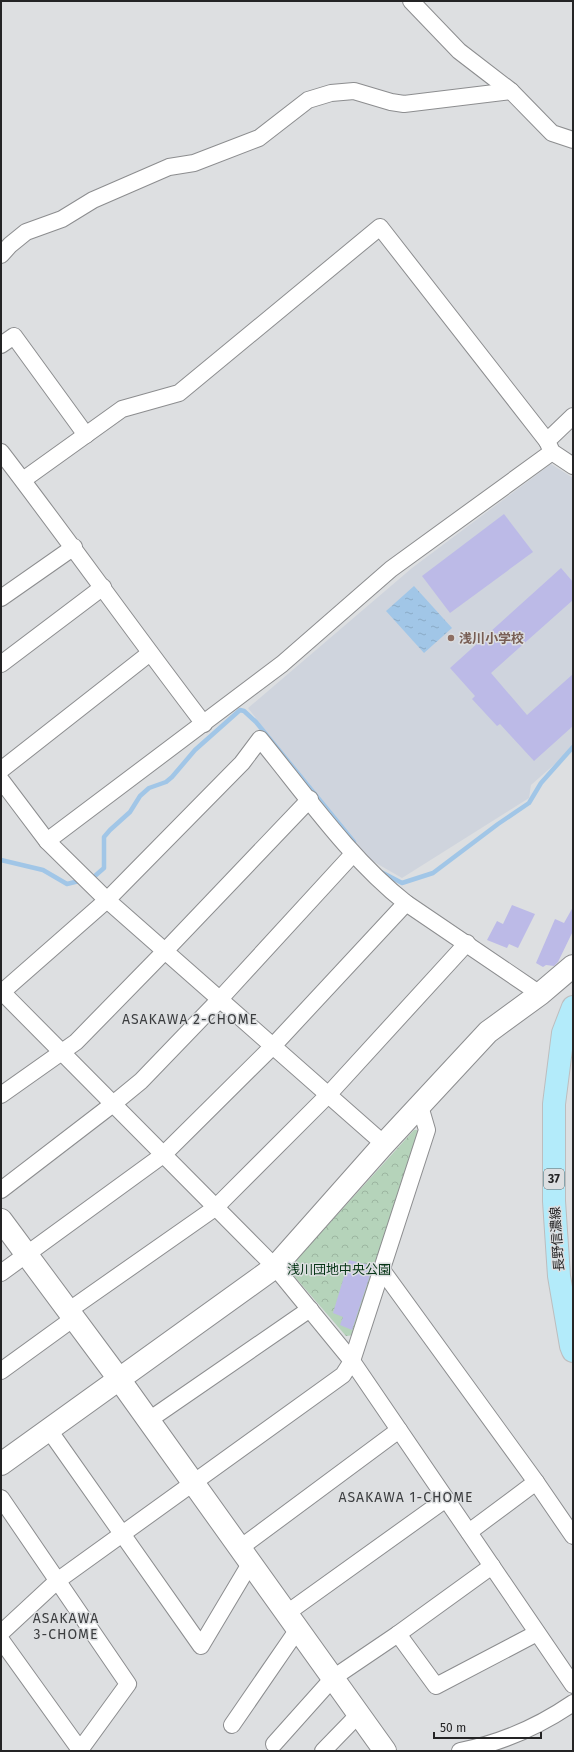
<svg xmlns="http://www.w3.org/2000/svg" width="574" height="1752" viewBox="0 0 574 1752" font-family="'Fira Sans','Noto Sans JP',sans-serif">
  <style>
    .built { fill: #cfd4dd }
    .park { fill: url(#park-crowns) }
    .water { fill: url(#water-ripples) }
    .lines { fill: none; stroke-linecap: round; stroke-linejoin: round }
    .stream { stroke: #a1c6e7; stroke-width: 4.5 }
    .building { fill: #bcbae7 }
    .street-casing { stroke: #8c8d8f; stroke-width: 18 }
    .secondary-casing { stroke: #8c8d8f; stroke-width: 24 }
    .primary-casing { stroke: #bdbdbe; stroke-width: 24 }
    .street { stroke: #fff; stroke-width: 16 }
    .secondary { stroke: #fff; stroke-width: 22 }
    .primary { stroke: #b3ebfa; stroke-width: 22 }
    .education-dot { fill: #8d6e63; stroke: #dddfe1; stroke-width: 1.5 }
    .labels { text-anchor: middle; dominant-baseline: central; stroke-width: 3; stroke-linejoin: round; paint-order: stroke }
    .shield { fill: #dddfe1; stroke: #5c5c5d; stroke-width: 1 }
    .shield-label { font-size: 12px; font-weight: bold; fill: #242425 }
    .education-label { font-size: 13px; font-weight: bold; fill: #785e54; stroke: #dddfe1; text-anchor: start }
    .street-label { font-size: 13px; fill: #242425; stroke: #dddfe1 }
    .park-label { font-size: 13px; fill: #063516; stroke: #dddfe1 }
    .neighbourhood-label { font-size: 14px; letter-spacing: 1px; fill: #3c3e40; stroke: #dddfe1 }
  </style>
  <defs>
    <pattern id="park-crowns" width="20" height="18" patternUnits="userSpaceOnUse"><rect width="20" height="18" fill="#b5d3ba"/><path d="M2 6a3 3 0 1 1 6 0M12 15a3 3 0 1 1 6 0" fill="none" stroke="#9cb5a0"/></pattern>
    <pattern id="water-ripples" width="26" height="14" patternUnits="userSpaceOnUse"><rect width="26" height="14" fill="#a1c6e7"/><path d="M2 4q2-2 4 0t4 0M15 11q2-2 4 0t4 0" fill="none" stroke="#8aaac6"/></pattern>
  </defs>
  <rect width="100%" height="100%" fill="#dddfe1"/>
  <polygon class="built" points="551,464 573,478 573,748 531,785 529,798 402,878 362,855 248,708 412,568"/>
  <polygon class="park" points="414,1130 417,1130 421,1136 355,1335 346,1336 288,1269"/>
  <polygon class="water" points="414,586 452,628 424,653 386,611"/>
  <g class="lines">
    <g class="stream">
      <polyline points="1,860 43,870 67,884 79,881"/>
      <polyline points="381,872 402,883 433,873 498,824 529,803 541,783 573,747"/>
      <polyline points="96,875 104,868 104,837 110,830 130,812 140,796 149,788 166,782 172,777 195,750 240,710 244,711 256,722 354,842"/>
    </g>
  </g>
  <g class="building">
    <polygon points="504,514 533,552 450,613 422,576"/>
    <polygon points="561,568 573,582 573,600 491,673 527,715 573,674 573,726 534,761 500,724 497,726 472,699 475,696 450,668"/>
    <polygon points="512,905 535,914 518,948 509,944 507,948 487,940 497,921 503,924"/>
    <polygon points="573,907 573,931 558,962 554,966 546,965 543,967 536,963 555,919 564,923"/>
    <polygon points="349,1260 373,1266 352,1330 340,1325 343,1317 333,1313"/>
  </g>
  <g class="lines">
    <g class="street-casing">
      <g id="street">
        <polyline points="411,1 459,51 511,91 552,133 573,140"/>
        <polyline points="1,255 10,245 26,232 62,219 93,200 169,167 194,163 259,138 308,100 331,93 354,91 391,102 404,104 511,91"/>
        <polyline points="1,345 14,336 86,435"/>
        <polyline points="573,416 547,441 552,452 573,466"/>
        <path d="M1 452C70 542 135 634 204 724"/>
        <polyline points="23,480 122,409 179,393 380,227 547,441"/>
        <polyline points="1,598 74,547"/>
        <polyline points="1,664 103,587"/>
        <polyline points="1,770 150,653"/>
        <polyline points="1,780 47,841 107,900 384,1144"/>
        <polyline points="47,841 282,664 391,569 552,452"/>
        <polyline points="2,992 275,1267 352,1361 573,1685"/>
        <path d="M1 993 107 900 242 763 260 739C305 794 350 859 406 903L540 994"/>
        <polyline points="1,1095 76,1042 165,951 310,799"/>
        <polyline points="1,1190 113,1104 141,1081 220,999 353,854"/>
        <polyline points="382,1270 536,1482 573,1536"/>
        <polyline points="1,1273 163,1155 273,1046 406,903"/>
        <polyline points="68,1311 215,1208 328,1095 467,943"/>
        <polyline points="1,1371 74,1318"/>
        <polyline points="149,1420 310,1309"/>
        <polyline points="49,1430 201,1646 251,1562"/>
        <polyline points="1,1498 128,1684 80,1750 1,1640"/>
        <polyline points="469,1532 536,1482"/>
        <polyline points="240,1548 399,1430"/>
        <polyline points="287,1613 446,1499"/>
        <polyline points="1,1633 57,1581 343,1375 352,1361 427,1130 420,1106"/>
        <polyline points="398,1634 492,1566"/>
        <polyline points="232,1725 298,1629"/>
        <polyline points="274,1744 333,1678 398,1634 436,1686 537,1633"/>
        <polyline points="323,1751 359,1714"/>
        <path d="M460 1751C501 1743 538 1727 573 1703"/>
      </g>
    </g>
    <g class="secondary-casing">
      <g id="secondary">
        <polyline points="1,1220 119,1379 385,1751"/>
        <polyline points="1,1464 275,1267 384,1144 488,1032 540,994 573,966"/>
      </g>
    </g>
    <g class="primary-casing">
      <polyline id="primary" points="573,1007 563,1033 554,1104 554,1201 559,1276 571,1346 573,1351"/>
    </g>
    <use href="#street" class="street"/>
    <use href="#secondary" class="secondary"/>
    <use href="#primary" class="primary"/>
  </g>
  <circle class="education-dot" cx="451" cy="638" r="4"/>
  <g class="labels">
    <rect class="shield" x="544" y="1169" width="20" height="20" rx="3"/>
    <g class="shield-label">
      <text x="554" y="1179">37</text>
    </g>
    <g class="education-label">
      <text x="459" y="638">浅川小学校</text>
    </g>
    <g class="street-label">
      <text transform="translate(557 1239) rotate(-94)">長野信濃線</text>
    </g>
    <g class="park-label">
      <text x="339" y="1269">浅川団地中央公園</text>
    </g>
    <g class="neighbourhood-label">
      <text x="190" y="1019">ASAKAWA 2-CHOME</text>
      <text x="406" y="1497">ASAKAWA 1-CHOME</text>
      <text x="66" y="1618">ASAKAWA<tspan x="66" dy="16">3-CHOME</tspan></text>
    </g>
  </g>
  <rect width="574" height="1752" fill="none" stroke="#242425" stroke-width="4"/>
  <path d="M434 1732v6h107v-6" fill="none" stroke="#242425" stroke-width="2"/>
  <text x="440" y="1732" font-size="12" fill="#242425" stroke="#dddfe1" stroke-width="3" paint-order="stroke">50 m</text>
</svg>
